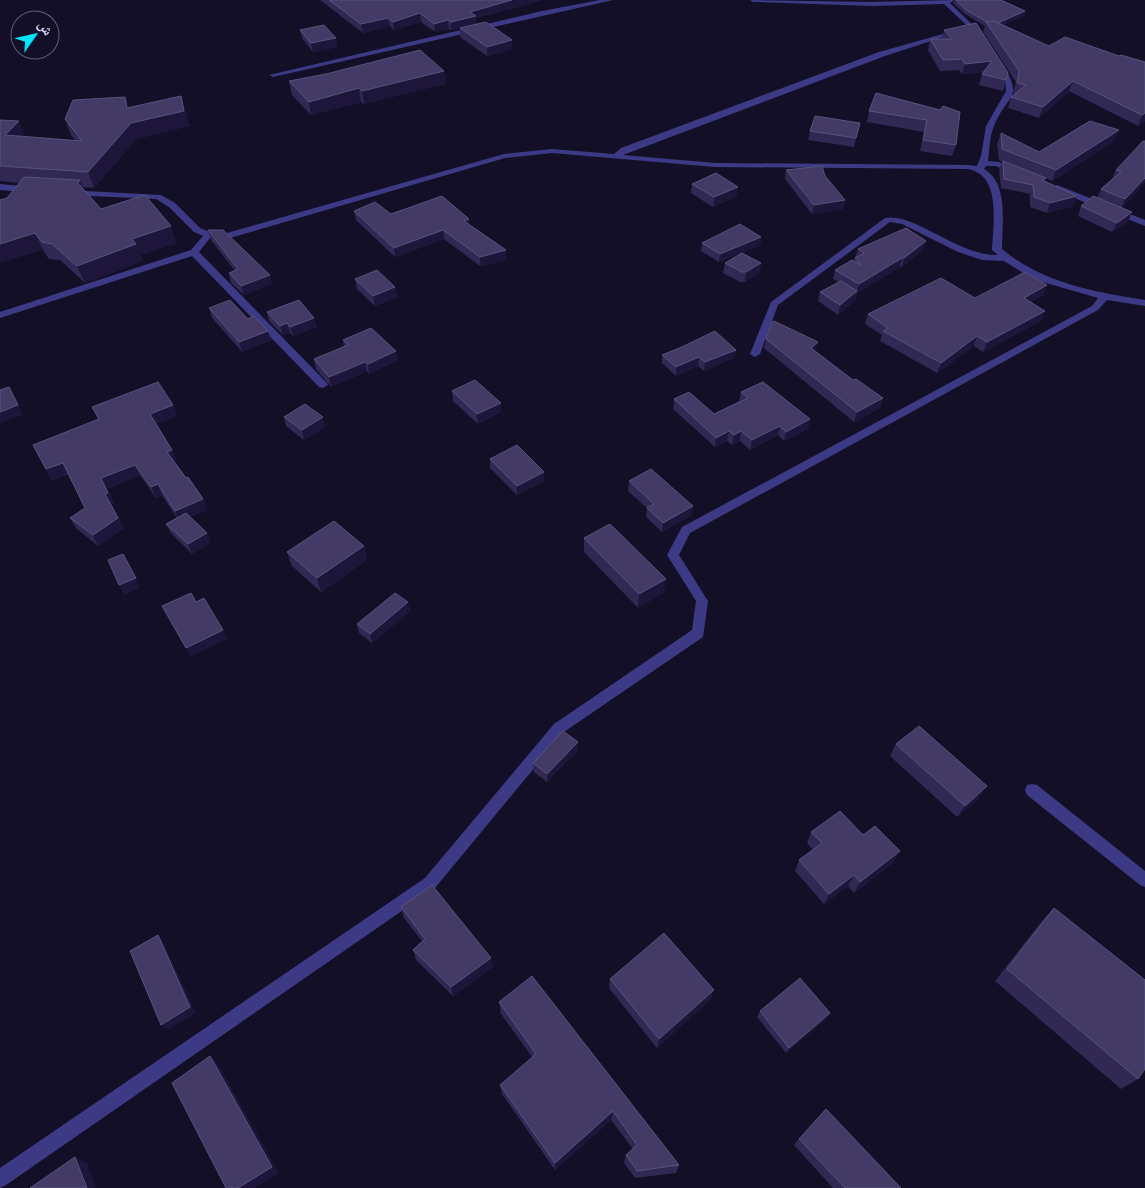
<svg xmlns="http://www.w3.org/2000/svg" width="1145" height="1188" viewBox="0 0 1145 1188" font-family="'Asap Condensed','Noto Naskh Arabic',sans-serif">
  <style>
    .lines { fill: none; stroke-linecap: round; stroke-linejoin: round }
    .minor { fill: #3d3a85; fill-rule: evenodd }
    .wall { fill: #312854 }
    .shaded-wall { fill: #1d163a }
    .building { fill: #433a66; stroke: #5a527e }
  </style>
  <rect width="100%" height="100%" fill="#130f26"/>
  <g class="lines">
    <g class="minor">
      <polygon points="600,0 613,0 273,77 269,75 542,11"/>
      <polygon points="750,0 872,2 954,0 950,3 984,36 979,37 944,4 872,6 753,2"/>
      <path d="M957 30 962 31 885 56 623 155 715 163 968 165 977 166 981 156 986 126 1006 91 1005 80 994 63 1001 61C1025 101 1008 92 994 126 989 137 990 149 988 161L999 162 1019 171 1015 173 995 166H986L984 169C1009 183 1002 225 1002 249 1042 283 1094 292 1145 300V306L1107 300 1098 310 690 533 679 555 708 601 703 637 564 732 435 888 6 1185 0 1188V1168L425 878 554 724 692 630 696 601 667 555 682 527 1092 306 1098 298 1043 282 1025 274 1004 261 982 260 958 252 902 224 890 222 778 305 760 354 755 357 750 354 771 302 885 218C914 212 958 256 998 255L992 250C993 225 1002 175 968 169L715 167 552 153 505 158 230 238H210L199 252 327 383 328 385 323 388 319 387 192 256 0 318V312L191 250 203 236 194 232 169 207 156 199 70 195 67 194V190L161 195 175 203 200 228 210 232 227 233 504 154 552 149 614 154 621 148 879 52Z"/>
      <polygon points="0,184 32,187 36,190 32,193 0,190"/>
      <polygon points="1057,185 1145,220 1145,226 1054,190 1053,188"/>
      <polygon points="1032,784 1037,785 1145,871 1145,887 1140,885 1027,795 1025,790 1027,785"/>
    </g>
  </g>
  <g class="wall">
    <polygon points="320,0 542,0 477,18 477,24 512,49 487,56 460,37 460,28 451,30 449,29 435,32 421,22 394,30 390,26 363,33"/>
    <polygon points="954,0 1001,0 1025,11 1024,16 1002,25 1049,46 1119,56 1145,121 1138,126 1069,91 1039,118 1008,108 1011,97 1015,94 1013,93 1016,82 983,32 985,26 965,14 953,3"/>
    <polygon points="300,30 336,38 337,47 313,52 302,38"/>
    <polygon points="944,30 1006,80 1003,91 979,85 982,74 984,72 962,74 959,70 940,71 928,50 930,39 941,39"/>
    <polygon points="444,71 445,84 364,104 361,102 311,115 292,95 289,81"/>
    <polygon points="181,96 189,126 136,139 94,188 83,187 84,190 101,209 176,243 140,255 143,261 85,283 60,260 49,259 7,198 20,183 0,181 0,120 25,137 76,141 71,135 65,119 125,97 128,108"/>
    <polygon points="940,110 956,145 952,156 920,151 924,132 867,122 869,111"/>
    <polygon points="860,123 854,147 808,140 810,131"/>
    <polygon points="1001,133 1039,152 1114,141 1052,181 1045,178 1044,181 1073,206 1047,213 1030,207 1030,194 1001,188 999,170 1002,162 999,160 997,144"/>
    <polygon points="786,170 825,176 845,200 843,209 812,214 785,179"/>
    <polygon points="1116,170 1145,182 1122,208 1128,222 1112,232 1078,216 1081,206 1097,198 1101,189 1112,179"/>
    <polygon points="692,184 737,196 713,207 691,193"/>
    <polygon points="354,211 469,219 469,224 506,250 506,260 480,266 444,239 395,257 356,220"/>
    <polygon points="208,230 272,284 244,295 231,283 229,273 235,271 211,240"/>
    <polygon points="761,237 760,245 719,262 701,251 702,243"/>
    <polygon points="858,249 923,250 902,267 900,267 857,293 855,301 838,315 818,301 820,292 839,282 833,279 835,270 854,261"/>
    <polygon points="725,263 761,263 759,273 745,282 740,282 723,273"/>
    <polygon points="355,279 395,287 397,297 375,306 357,289"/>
    <polygon points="1047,285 1043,295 1031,302 1041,321 983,352 974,346 937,373 880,341 882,335 865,324 868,314 975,298"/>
    <polygon points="209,308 248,319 268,331 271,340 242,352 212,318"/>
    <polygon points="267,312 317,327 293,336 290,333 283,335 269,321"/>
    <polygon points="766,339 815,352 853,380 883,398 880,408 854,422 764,348"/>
    <polygon points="343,340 398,360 369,374 367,371 331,387 316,369 314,359 344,347"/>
    <polygon points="736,350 734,358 704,371 698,366 676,376 662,363 662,355"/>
    <polygon points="452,391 501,412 478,424 453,401"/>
    <polygon points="741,392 810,419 808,429 784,441 778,435 750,450 740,441 732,445 727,441 715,447 673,409 674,399 714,414 739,401"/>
    <polygon points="173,405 177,416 156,424 172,450 176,461 174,461 203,499 207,510 190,517 207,533 211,542 192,554 171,533 166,524 177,518 162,495 156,498 140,475 107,489 114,503 111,504 124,528 98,546 76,528 70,518 85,508 68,474 52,480 33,445 98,419 92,407"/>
    <polygon points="284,417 325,427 304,440 286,426"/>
    <polygon points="490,459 544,481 517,495 490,468"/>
    <polygon points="629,481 692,515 662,532 646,517 647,508 628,491"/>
    <polygon points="584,538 664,592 638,608 584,552"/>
    <polygon points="364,546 367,560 321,592 292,566 287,552"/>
    <polygon points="408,602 410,611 372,643 359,633 357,624"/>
    <polygon points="578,742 578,750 547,782 534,772 533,763"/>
    <polygon points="896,744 979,798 957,817 890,756"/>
    <polygon points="811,832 863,835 893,863 854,893 848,886 824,904 795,871 799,860 813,850 807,843"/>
    <polygon points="401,907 493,967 453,996 416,960 413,950 422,941 404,918"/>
    <polygon points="1054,908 1138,1079 1121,1089 995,981 1041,922"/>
    <polygon points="610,979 711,999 657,1048 609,988"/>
    <polygon points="499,1002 679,1165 676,1173 635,1178 624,1163 626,1155 633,1149 611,1120 555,1170 502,1094 500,1085 533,1058 501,1014"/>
    <polygon points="760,1011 826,1019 786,1053 757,1017"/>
    <polygon points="799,1139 901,1188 833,1188 794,1145"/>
  </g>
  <g class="shaded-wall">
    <polygon points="512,0 542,0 477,18 477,24 451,30 451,22 470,12"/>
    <polygon points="1025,11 1024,16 991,30 992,25"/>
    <polygon points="420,13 421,22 394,30 393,22"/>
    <polygon points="388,18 390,26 363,33 361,24"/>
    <polygon points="448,20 449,29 435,32 434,24"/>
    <polygon points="336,38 337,47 313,52 311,43"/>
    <polygon points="512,40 512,49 487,56 487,47"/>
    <polygon points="992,61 989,71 962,74 965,64"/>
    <polygon points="444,71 445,84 364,104 362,91"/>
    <polygon points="1073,81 1069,91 1039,118 1043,107"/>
    <polygon points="359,88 361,102 311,115 309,102"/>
    <polygon points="181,96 189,126 136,139 94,188 88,172 127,108 125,97 130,112"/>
    <polygon points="1145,113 1145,121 1138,126 1142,115"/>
    <polygon points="19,121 25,137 5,135"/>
    <polygon points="1119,130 1114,141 1052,181 1056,170"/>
    <polygon points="1145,178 1145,182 1121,209 1125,199"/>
    <polygon points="80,180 87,197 78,183"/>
    <polygon points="738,187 737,196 713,207 714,197"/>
    <polygon points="1077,196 1073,206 1047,213 1050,203"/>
    <polygon points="845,200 843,209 812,214 814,205"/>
    <polygon points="1132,212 1128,222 1112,232 1117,223"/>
    <polygon points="469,219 470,228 464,221"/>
    <polygon points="171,226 176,243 140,255 143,261 85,283 77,266 132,239"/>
    <polygon points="443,230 444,239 395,257 394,248"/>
    <polygon points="35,233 43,250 0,263 0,244"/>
    <polygon points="761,237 760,245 719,262 720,254"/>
    <polygon points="926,241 923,250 902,267 904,258"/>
    <polygon points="506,250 506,260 480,266 480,257"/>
    <polygon points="902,258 900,267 857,293 859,284"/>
    <polygon points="761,263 759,273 745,282 746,272"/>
    <polygon points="270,275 272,284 244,295 241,286"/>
    <polygon points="1047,285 1043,295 1019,308 1024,298"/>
    <polygon points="395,287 397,297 375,306 373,296"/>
    <polygon points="857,291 855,301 838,315 840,305"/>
    <polygon points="1045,311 1041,321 983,352 987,342"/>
    <polygon points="314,318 317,327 293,336 290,327"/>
    <polygon points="287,323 290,333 283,335 280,326"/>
    <polygon points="268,331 271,340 242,352 239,342"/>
    <polygon points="977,336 974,346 937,373 941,363"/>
    <polygon points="818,342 815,352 811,348"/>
    <polygon points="736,350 734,358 704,371 705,362"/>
    <polygon points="396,351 398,360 369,374 368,364"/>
    <polygon points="699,357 698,366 676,376 676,367"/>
    <polygon points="365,362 367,371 331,387 329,377"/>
    <polygon points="9,387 23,415 0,423 0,412"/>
    <polygon points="883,398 880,408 854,422 857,412"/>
    <polygon points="501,403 501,412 478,424 477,414"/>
    <polygon points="173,405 177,416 154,425 150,414"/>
    <polygon points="323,417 325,427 304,440 302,430"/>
    <polygon points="810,419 808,429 784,441 786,432"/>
    <polygon points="780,426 778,435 750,450 752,440"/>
    <polygon points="729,431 727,441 715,447 716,438"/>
    <polygon points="741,431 740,441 732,445 734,435"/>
    <polygon points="172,450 176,461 172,462 167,452"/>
    <polygon points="63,463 68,473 52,480 46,469"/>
    <polygon points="135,465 140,475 107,489 114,503 111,504 105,494 101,478"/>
    <polygon points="544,472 544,481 517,495 517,486"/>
    <polygon points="158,484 162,495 156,498 151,487"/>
    <polygon points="203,499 207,510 179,522 175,511"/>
    <polygon points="693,506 692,515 662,532 663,523"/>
    <polygon points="118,518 124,528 98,546 93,535"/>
    <polygon points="207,533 211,542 192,554 188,544"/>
    <polygon points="364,546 367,560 321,592 317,578"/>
    <polygon points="128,563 140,588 124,595 119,585"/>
    <polygon points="666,579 664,592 638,608 639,594"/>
    <polygon points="408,602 410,611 372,643 370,634"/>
    <polygon points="223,630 227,639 190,657 186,648"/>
    <polygon points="578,742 578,750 547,782 547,774"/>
    <polygon points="987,786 979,798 957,817 965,806"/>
    <polygon points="900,851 893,863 854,893 860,882"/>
    <polygon points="854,875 848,886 824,904 829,894"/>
    <polygon points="158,935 163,942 196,1013 167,1030 161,1025"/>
    <polygon points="491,958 493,967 453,996 451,987"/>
    <polygon points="714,990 711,999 657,1048 659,1039"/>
    <polygon points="830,1013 826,1019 786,1053 789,1048"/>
    <polygon points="210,1056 218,1064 279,1173 255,1188 238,1188"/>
    <polygon points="613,1111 611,1120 555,1170 555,1163"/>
    <polygon points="75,1157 87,1163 96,1188 87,1188"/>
  </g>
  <g class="building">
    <polygon points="329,0 512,0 470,12 476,16 451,22 448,20 434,24 420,13 393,22 388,18 361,24"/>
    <polygon points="956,0 1001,0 1025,11 998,23 994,21 987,22 966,10"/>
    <polygon points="994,21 1049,46 1065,37 1119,56 1121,55 1145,62 1145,113 1142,115 1073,81 1043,107 1011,97 1026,85 1017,83 1019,71 986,22"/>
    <polygon points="486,22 512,40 487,47 460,28"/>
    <polygon points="976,23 1008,73 1006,80 982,74 992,61 965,64 962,59 943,60 930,39 952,39 944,30"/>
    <polygon points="324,25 336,38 311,43 300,30"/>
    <polygon points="420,50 444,71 362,91 359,88 309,102 289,81 326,74"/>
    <polygon points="876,93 940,110 943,106 960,112 956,145 923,140 927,120 869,111"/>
    <polygon points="181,96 184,111 131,123 88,172 0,166 0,120 19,121 5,135 82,141 65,119 73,100 125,97 127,108"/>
    <polygon points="815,116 860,123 856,138 810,131"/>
    <polygon points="1090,121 1119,130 1056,170 1002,149 1001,133 1039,152"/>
    <polygon points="1143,141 1145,141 1145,178 1125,199 1101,189 1121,172 1116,170"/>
    <polygon points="1003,161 1046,178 1042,180 1077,196 1050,203 1034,197 1033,185 1004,179"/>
    <polygon points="822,166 825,176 845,200 814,205 786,170"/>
    <polygon points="716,173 738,187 714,197 692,184"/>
    <polygon points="24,177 80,180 78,183 101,209 145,195 171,226 132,239 136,244 77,266 52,244 42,242 35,233 0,244 0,200 7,198"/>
    <polygon points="442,196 469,219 464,221 506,250 480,257 443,230 394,248 354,211 375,202 391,214"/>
    <polygon points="1093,196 1132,212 1117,223 1081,206"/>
    <polygon points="740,224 761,237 720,254 702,243"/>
    <polygon points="906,228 926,241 904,258 902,258 859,284 835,270 852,260 861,265 855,258 864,253 858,249"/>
    <polygon points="208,230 223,230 270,275 241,286 229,273 238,269"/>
    <polygon points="742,253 761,263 746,272 742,272 725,263"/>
    <polygon points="377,270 395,287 373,296 355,279"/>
    <polygon points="1025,272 1047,285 1024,298 1045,311 987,342 977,336 941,363 883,331 888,328 868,314 941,278 975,298"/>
    <polygon points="841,281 857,291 840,305 820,292"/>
    <polygon points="230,300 248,319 254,316 268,331 239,342 209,308"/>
    <polygon points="299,300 314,318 290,327 287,323 280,326 267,312"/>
    <polygon points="774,321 818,342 811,348 853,380 856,379 883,398 857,412 766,339 772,322"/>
    <polygon points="371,328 396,351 368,364 365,362 329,377 314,359 348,345 343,340"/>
    <polygon points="715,331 736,350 705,362 699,357 676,367 662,355 684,346"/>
    <polygon points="475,380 501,403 477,414 452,391"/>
    <polygon points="158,382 173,405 150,414 172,450 167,452 186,478 188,477 203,499 175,511 158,484 151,487 135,465 101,478 108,493 105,494 118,518 93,535 70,518 85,508 63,463 46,469 33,445 99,419 92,407"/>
    <polygon points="763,382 810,419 786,432 780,426 752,440 741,431 734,435 729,431 716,438 674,399 689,392 714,414 748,398 741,392"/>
    <polygon points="9,387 18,405 0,412 0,390"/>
    <polygon points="305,404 323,417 302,430 284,417"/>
    <polygon points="517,445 544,472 517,486 490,459"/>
    <polygon points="651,469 693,506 663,523 647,508 654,504 629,481"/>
    <polygon points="186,513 207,533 188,544 166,524"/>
    <polygon points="334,521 364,546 317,578 287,552"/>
    <polygon points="610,524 666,579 639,594 584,538"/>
    <polygon points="123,554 136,578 119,585 108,560"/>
    <polygon points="191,593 196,602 204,598 223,630 186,648 162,606"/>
    <polygon points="395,593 408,602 370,634 357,624"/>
    <polygon points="919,726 987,786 965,806 896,744"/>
    <polygon points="563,731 578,742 547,774 533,763"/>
    <polygon points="840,811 863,835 875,826 900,851 860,882 854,875 829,894 799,860 822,843 811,832"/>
    <polygon points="432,885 491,958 451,987 413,950 425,939 401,907"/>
    <polygon points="1054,908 1145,980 1145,1069 1138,1079 1007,969"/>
    <polygon points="664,933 714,990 659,1039 610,979"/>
    <polygon points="158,935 190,1007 161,1025 130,951"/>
    <polygon points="532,976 679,1165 637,1171 626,1155 637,1145 613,1111 555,1163 500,1085 536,1054 499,1002"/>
    <polygon points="800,978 830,1013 789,1048 760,1011"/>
    <polygon points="210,1056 272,1167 238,1188 226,1188 172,1083"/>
    <polygon points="826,1109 901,1188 845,1188 799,1139"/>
    <polygon points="75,1157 87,1188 30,1188"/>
  </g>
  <g transform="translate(35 35) rotate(56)"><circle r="24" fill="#130f26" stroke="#625e7d"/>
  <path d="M0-4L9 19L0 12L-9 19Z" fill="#00e5ff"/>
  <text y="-8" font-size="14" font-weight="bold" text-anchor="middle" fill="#d9d4ff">ش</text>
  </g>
</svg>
